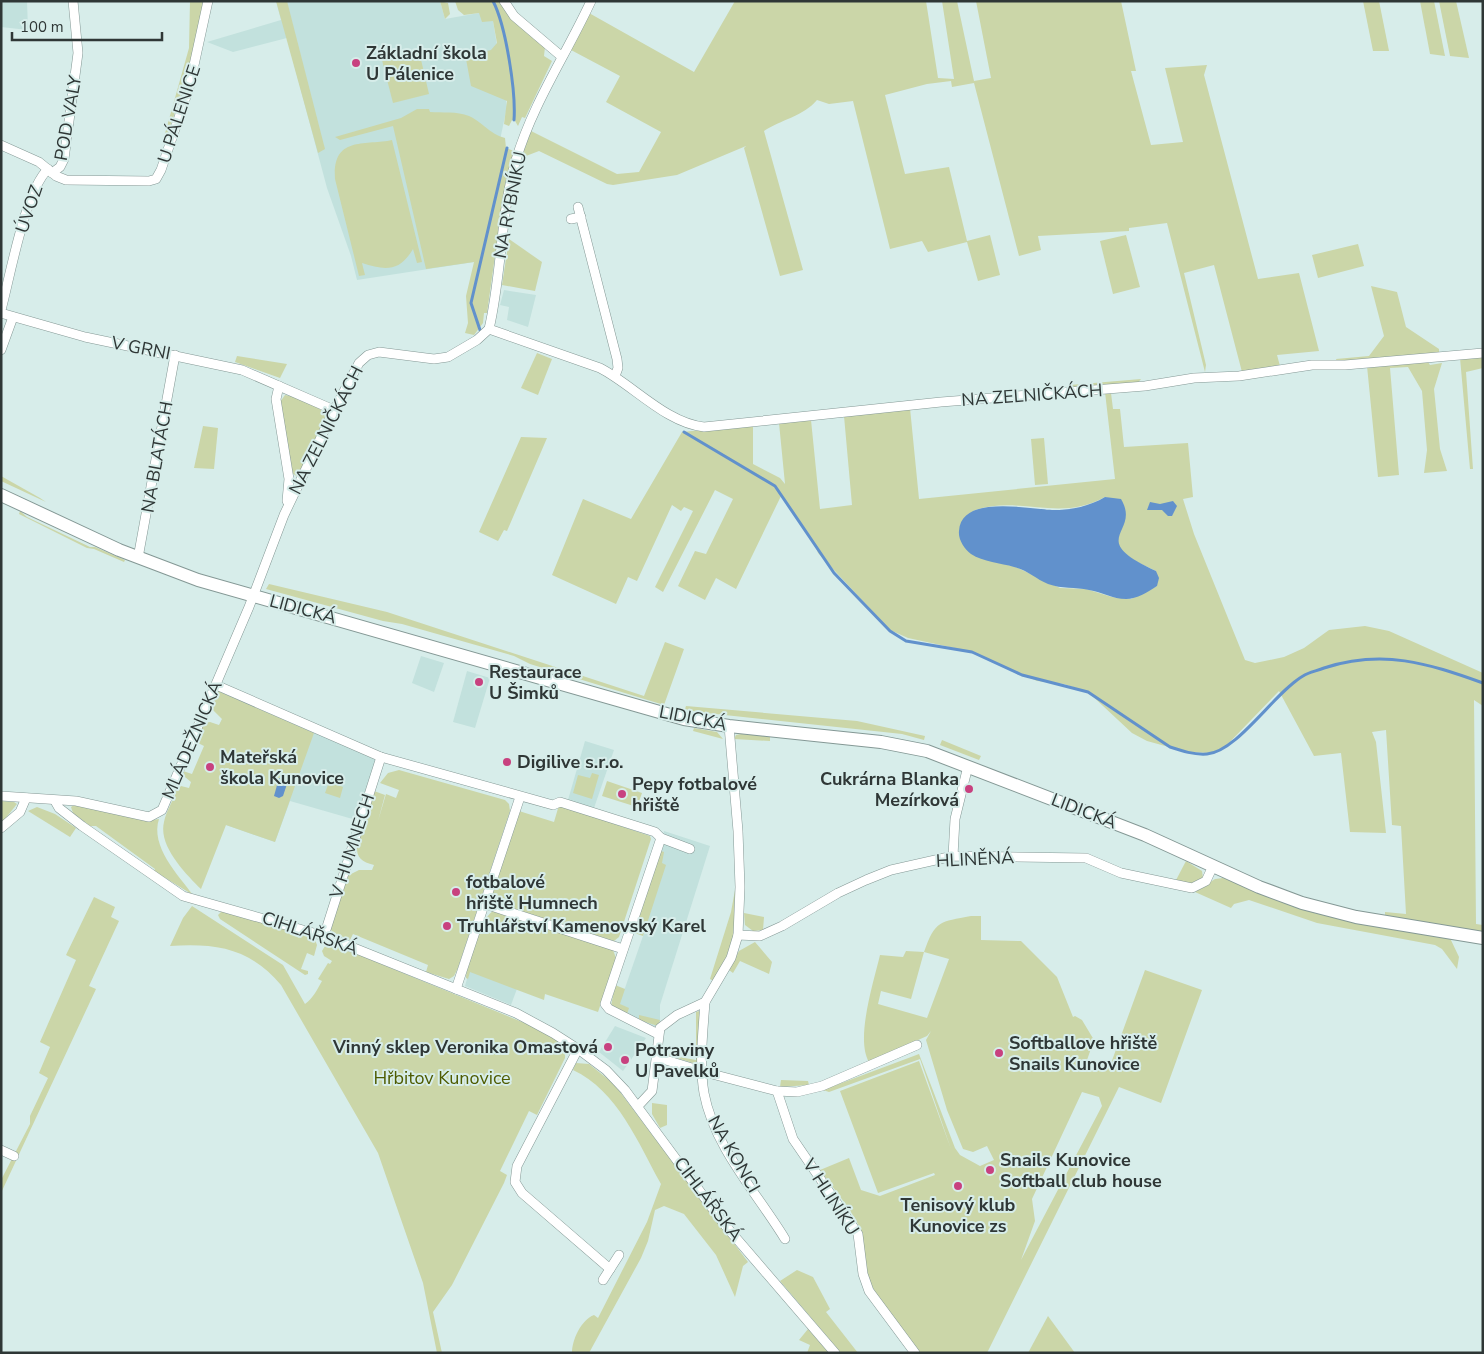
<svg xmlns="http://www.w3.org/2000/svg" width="1484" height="1354" viewBox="0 0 1484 1354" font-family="'Nunito Sans',sans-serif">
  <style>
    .built { fill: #c2e1dd }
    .green { fill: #cbd6a8; fill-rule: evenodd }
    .water { fill: #6191cc }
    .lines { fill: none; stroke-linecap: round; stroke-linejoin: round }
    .stream { stroke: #6191cc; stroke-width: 3 }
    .minor-casing { stroke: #849895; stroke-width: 10 }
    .secondary-casing { stroke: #849895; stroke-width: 14 }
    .minor { stroke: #fff; stroke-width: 9 }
    .secondary { stroke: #fff; stroke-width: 12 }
    .poi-dot { fill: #c8417f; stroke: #d7edea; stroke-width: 2 }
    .labels { text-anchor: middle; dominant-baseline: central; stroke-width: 4; stroke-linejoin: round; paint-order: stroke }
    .poi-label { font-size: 18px; font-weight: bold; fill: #2f3736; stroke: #d7edea; text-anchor: start }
    .street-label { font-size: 18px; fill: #2f3736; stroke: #d7edea }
    .park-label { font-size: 18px; fill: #4e5b00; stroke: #d7edea }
  </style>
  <rect width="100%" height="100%" fill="#d7edea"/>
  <g class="built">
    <polygon points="1,1 27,1 28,30 1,27"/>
    <polygon points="276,1 440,1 445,19 479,13 493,21 507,107 474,262 357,280 351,256 327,188 287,38 233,52 207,42 281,20"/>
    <polygon points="504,290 536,295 528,327 507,320 509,307 500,305"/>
    <polygon points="421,656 444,663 434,692 412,683"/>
    <polygon points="467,671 490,678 475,728 453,722"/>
    <polygon points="232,697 377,759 356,820 290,801 275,842 226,825 219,726"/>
    <polygon points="585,741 614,750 594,808 568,800"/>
    <polygon points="664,831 710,846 660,1005 660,1021 658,1026 654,1026 613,1008 625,988 643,936"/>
    <polygon points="470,968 518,986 511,1005 465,986"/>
    <polygon points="615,1026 646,1038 623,1071 599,1052"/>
  </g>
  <g class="green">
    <polygon points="190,1 203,1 200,24 186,78 167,137 164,137 189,48"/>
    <polygon points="276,1 287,1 325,149 318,153"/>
    <polygon points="440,1 448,3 450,14 445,19"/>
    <polygon points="455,1 500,1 545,47 544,56 552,61 525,118 522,117 518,126 515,121 512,120 509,126 504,124 507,101 471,86 466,59 468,56 491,50 497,43 493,21 482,22 479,13 464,15 458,10"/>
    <path d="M735 1H926L938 78 954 79 942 1H957L974 81 991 78 976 1H1121L1136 71H1131L1151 145 1183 142 1165 68 1207 65 1204 75 1258 279 1299 273 1319 351 1277 355 1280 366 1242 372 1214 265 1184 273 1206 365 1205 372 1167 223 1129 228V231L1038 236 1041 250 1019 256 974 83 952 87 951 81 927 84 885 95 905 174 949 167 967 241 990 235 1000 275 978 281 967 242 928 252 922 241 890 249 853 101 829 104 817 100C804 116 780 120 764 131L803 270 780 276 744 148 746 146 677 175 613 185 607 184 539 151 526 156 523 153 531 131 617 174 639 172 661 132 606 102 620 76 571 50 589 13 694 72Z"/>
    <polygon points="1363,1 1379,1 1389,51 1373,51"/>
    <polygon points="1420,1 1434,1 1445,56 1430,54"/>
    <polygon points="1439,1 1456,1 1469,58 1450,56"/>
    <polygon points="419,51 429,94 393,103 382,60"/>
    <path d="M417 109H429L430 112C442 113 457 111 469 116 484 123 488 133 505 138L506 148 514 151 501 213 487 313H484L483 323 474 335 465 333 468 323 466 296 474 262 426 269 393 126 340 140 335 137 401 118Z"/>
    <path d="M392 140 422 262 417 263 413 249C399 273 384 270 362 263L365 275 359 276 335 179C332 135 366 146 392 140Z"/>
    <polygon points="1126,235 1140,287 1113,294 1100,241"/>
    <polygon points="509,239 542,262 535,291 502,285"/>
    <polygon points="1358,244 1364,266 1318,278 1312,255"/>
    <polygon points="1371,286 1397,292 1406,327 1439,349 1439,354 1337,362 1336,359 1369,356 1384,336"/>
    <polygon points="537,353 552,359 538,395 521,388"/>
    <polygon points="237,356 287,364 280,378 235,362"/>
    <polygon points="1483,356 1483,368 1466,372 1473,469 1470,469 1460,358"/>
    <polygon points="1428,362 1430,365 1442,363 1434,389 1440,449 1447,471 1424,473 1427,450 1422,391 1408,367 1390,368 1399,475 1378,477 1367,366"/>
    <polygon points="1141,379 1137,384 1071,388 1070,385"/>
    <path d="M1105 392 1111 393 1113 409H1120L1124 447 1188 443 1193 497 1183 499 1194 534 1245 660 1255 663 1284 657 1304 648 1329 630 1365 626 1389 631 1483 673V706L1474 700 1476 924 1483 925V933L1385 916V912L1406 914 1401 826 1392 825 1386 730 1372 732 1376 742 1386 833 1350 832 1341 753 1314 756 1279 691 1223 749 1210 753 1187 752 1147 741 1132 733 1088 692 1064 684 1037 681 973 652 908 638 890 630 818 553 815 544 781 496 736 589 716 578 705 600 678 586 695 551 706 554 733 499 715 490 663 592 655 587 693 511 684 507 681 511 672 505 637 581 628 577 616 604 552 575 583 499 631 519 682 432 753 425V464L780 478 785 484 779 423 811 420 820 509 852 505 844 416 910 408 919 499 1115 479ZM1105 497 1123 503C1127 515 1124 521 1119 533 1111 554 1142 564 1156 571L1157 586 1131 599 1112 597 1086 589 1060 588 1016 567 981 558 973 511C1018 494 1059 523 1105 497Z"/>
    <path d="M285 395C298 397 325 405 326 420L298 477 292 473 280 402Z"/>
    <polygon points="203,426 218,428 214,469 194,468"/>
    <polygon points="521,437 547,438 507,531 504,530 498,541 479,532"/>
    <polygon points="1044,438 1048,484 1035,485 1031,439"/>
    <polygon points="1,476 40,498 46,502 1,481"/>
    <polygon points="20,511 27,517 90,547 95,547 125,560 124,562 94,549 87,548 19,514"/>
    <polygon points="269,584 387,612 644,696 665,642 684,649 664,705 530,664 514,656 402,624 383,621 266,589"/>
    <path d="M218 691 314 733 275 842 226 825 201 889C186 874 158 846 164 822 166 812 172 802 176 793L174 792 175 788 181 786 189 788 191 782 185 777 183 771 192 774 204 746 196 742 204 723 210 722 219 725 222 719 212 709Z"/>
    <polygon points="686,706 857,721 925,736 924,740 902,734 697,712 685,709"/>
    <polygon points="694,728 717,732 723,739 693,731"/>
    <polygon points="741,734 770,736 770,741 734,739 736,735"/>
    <polygon points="942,740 981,756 979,760 940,745"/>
    <path d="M399 770 505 800 509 804 510 811 458 968 454 976 449 979 426 972 428 965 353 934 350 940 332 932 330 927 345 877 359 870H372L374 865C362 862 356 858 357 845L374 791 385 795 378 821 386 794 396 798 399 790 380 783 388 773Z"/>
    <polygon points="592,773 599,775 592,799 573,793 578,775 590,778"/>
    <polygon points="607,781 642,793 637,807 602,796"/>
    <polygon points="329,782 343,787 340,798 325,793"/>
    <polygon points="1,801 14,802 17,804 1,824"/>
    <path d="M74 805 152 820 159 819C150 846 178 875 193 895L154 871 155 869 96 826H90L73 813 71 807Z"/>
    <polygon points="559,805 650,836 651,839 619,937 614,941 493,902 491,898 519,811 554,822"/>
    <polygon points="37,807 55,814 76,828 70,837 28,811"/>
    <polygon points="661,851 664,852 662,863 666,865 643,936 632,932"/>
    <polygon points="1186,861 1202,871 1203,878 1192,884 1175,882"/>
    <polygon points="1223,878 1314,913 1450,938 1459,957 1457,969 1442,949 1435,945 1317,923 1249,900 1234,904 1231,908 1195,892 1215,879"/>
    <polygon points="735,890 734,934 726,958 714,981 710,979 731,912"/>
    <polygon points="94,897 115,907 111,917 119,921 89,986 96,989 1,1193 1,1180 30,1124 30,1116 48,1078 39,1073 50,1047 40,1042 76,960 66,955"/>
    <path d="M192 906 283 965 305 1004C313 998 317 990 322 981L318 979 328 963 330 964 332 961 324 956 322 951 325 946 330 943 532 1026C544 1033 567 1041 565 1058L537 1115 529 1111 500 1171 507 1175 504 1183 452 1285 433 1312 442 1353H437L423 1283 378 1153 281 985C250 948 216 943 170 946L183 918Z"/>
    <path d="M495 910 613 950 616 958 598 1012 545 994 544 1000 470 972 468 979 466 978C466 966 481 915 495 910Z"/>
    <polygon points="222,911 314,937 317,945 314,956 307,953 301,969 308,971 308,974 305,975 220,919 218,915"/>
    <polygon points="744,913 764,917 763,930 753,931 745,925"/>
    <path d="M971 916H981V940L1021 941 1057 977 1073 1017 1075 1016 1082 1020 1094 1040 1087 1060 1110 1066 1145 970 1202 990 1161 1103 1119 1087 987 1353H920C898 1330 872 1297 865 1265 862 1254 865 1242 861 1231 854 1212 832 1187 820 1170L849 1158 861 1190 880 1196 935 1175 934 1173 878 1193 840 1091 919 1061 951 1149 920 1059 829 1092 823 1090 919 1054 955 1148 960 1155 980 1166 994 1160 987 1146 973 1152 963 1149 947 1110 926 1040 931 1031 927 1036 869 1062C855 1039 874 981 880 955L903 957 906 951 924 952C935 920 940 922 971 916ZM924 952 949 959 927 1018 878 1004 881 991 911 999ZM1082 1092 1099 1097 1102 1106 1021 1260 1035 1221 1032 1199Z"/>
    <polygon points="755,942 772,962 769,974 740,961 733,973 729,970 739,951"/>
    <polygon points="615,985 625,989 620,1004 629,1008 627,1014 611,1006"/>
    <polygon points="699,1011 700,1013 698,1062 696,1064 661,1053 661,1051 679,1057 696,1060 696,1012"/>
    <polygon points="639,1015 660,1020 658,1026 639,1020"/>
    <path d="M576 1063 589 1064 614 1084 748 1262 743 1266 735 1297 716 1255 684 1214 664 1206 655 1210 648 1241 641 1258 589 1353H572C572 1340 581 1320 594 1315L598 1318 647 1222 661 1184C638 1143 618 1091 573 1070Z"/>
    <polygon points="781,1080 808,1081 809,1085 780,1087"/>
    <polygon points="652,1103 667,1105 667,1125 660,1128 652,1114"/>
    <polygon points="797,1270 813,1277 830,1309 826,1312 858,1353 841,1353 780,1281"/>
    <polygon points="1048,1316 1075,1353 1028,1353"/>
    <polygon points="808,1329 829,1353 807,1353 810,1345 799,1340"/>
  </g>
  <g class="water">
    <path d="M1105 497 1121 499C1142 534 1084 538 1156 571L1159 578 1157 586C1148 592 1137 599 1126 599 1113 599 1102 592 1089 590 1075 587 1062 589 1048 584 1036 579 1027 570 1014 567 1001 563 983 562 971 554 964 549 958 539 959 531 961 493 1033 510 1054 510 1072 510 1090 506 1105 497Z"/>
    <polygon points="1173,501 1177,506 1172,516 1168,516 1162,510 1147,510 1150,502 1160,504"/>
    <polygon points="279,778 288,781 283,796 279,798 274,796"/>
  </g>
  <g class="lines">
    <g class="stream">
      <path d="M493 1C506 26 516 92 514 120"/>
      <polyline points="480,330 471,303 507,148"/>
      <path d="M684 432 775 486 834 573 890 631 906 641 972 652 1022 675 1088 692 1170 747C1182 751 1194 755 1207 754 1237 752 1275 692 1303 676 1309 672 1317 671 1324 668 1383 649 1427 663 1483 683"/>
    </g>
    <g class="minor-casing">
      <g id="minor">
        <polyline points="504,1 514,16 561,56"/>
        <polyline points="1,145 39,162 56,176 66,180 149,181 156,179 161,170 189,88 208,1"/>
        <polyline points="52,173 60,167 64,159 78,53 73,1"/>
        <polyline points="578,207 617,359 618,368 615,376"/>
        <polyline points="571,219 581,217"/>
        <path d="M1 310C10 277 25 191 48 169"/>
        <polyline points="1,313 85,337 242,370 334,410"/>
        <path d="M489 329 600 368C633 385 666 423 704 427L941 402 1145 386 1194 378 1239 376 1312 365H1345L1483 353"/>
        <polyline points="1,350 13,317"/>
        <polyline points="279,386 276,399 289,479 287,501"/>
        <polyline points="138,558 175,355"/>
        <polyline points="216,685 381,757 553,805 560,802 655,832 661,838 690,849"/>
        <path d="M1 796 76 801 149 817 162 810 249 607 284 515 334 410 359 363 368 355 379 352 434 359 448 357 477 340 489 329C502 274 500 215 516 160 533 103 566 55 591 1"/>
        <polyline points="55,801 59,808 82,826 183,896 324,936 516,1013 553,1033 578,1049 606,1070 625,1090 724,1224 835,1353"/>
        <polyline points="1,828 20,812 26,798"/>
        <polyline points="953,856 955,819 968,766"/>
        <polyline points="485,904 623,949"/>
        <polyline points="738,935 760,936 782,926 838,893 866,880 891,870 953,856 1086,858 1121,873 1192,888 1206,881 1213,866"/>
        <polyline points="324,936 381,757"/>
        <polyline points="456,989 520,797"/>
        <path d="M705 1002C703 1032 699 1063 704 1093 714 1147 757 1193 785 1239"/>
        <polyline points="658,1034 609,1009 605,1004 661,838"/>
        <polyline points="578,1049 517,1166 515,1182 522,1193 610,1269 603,1280"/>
        <polyline points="656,1057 708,1073 777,1091 797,1092 822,1086 917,1045"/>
        <polyline points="777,1091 793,1139 858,1234 863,1274 869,1291 915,1353"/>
        <polyline points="638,1106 652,1091 660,1028 677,1015 705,1002 731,958 738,935 740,887 738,831 729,726"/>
        <polyline points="1,1150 14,1156"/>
        <polyline points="610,1269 619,1255"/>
      </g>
    </g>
    <g class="secondary-casing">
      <polyline id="secondary" points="1,495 119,550 198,580 684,719 729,726 881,742 927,751 1145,835 1259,887 1302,903 1356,917 1483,938"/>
    </g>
    <use href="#minor" class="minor"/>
    <use href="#secondary" class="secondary"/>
  </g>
  <g class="poi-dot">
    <circle cx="356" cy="63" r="5"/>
    <circle cx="479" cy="682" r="5"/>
    <circle cx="507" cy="762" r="5"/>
    <circle cx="210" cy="767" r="5"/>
    <circle cx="969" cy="789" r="5"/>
    <circle cx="622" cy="794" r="5"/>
    <circle cx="456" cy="892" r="5"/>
    <circle cx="447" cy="926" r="5"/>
    <circle cx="608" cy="1047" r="5"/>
    <circle cx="999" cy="1053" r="5"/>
    <circle cx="625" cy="1060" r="5"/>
    <circle cx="990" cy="1170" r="5"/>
    <circle cx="958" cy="1186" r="5"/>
  </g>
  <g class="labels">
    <g class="poi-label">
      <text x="366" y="53">Základní škola<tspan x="366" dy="21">U Pálenice</tspan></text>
      <text x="489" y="672">Restaurace<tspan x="489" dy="21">U Šimků</tspan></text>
      <text x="220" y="757">Mateřská<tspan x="220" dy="21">škola Kunovice</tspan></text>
      <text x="517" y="762">Digilive s.r.o.</text>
      <text x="959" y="779" text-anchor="end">Cukrárna Blanka<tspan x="959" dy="21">Mezírková</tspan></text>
      <text x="632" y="784">Pepy fotbalové<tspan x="632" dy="21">hřiště</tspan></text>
      <text x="466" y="882">fotbalové<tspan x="466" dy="21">hřiště Humnech</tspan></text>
      <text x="457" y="926">Truhlářství Kamenovský Karel</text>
      <text x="1009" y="1043">Softballove hřiště<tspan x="1009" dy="21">Snails Kunovice</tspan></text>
      <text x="598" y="1047" text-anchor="end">Vinný sklep Veronika Omastová</text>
      <text x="635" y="1050">Potraviny<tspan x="635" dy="21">U Pavelků</tspan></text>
      <text x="1000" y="1160">Snails Kunovice<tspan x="1000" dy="21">Softball club house</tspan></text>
      <text x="958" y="1205" text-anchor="middle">Tenisový klub<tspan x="958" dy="21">Kunovice zs</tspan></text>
    </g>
    <g class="street-label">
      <text transform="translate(179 114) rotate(-72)">U PÁLENICE</text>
      <text transform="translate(68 118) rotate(-80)">POD VALY</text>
      <text transform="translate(510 205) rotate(-79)">NA RYBNÍKU</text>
      <text transform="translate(29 209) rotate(-71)">ÚVOZ</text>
      <text transform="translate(141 348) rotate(11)">V GRNI</text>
      <text transform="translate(1032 395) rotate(-4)">NA ZELNIČKÁCH</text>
      <text transform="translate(326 430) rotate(-63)">NA ZELNIČKÁCH</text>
      <text transform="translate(157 457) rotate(-80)">NA BLATÁCH</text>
      <text transform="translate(303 609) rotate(15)">LIDICKÁ</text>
      <text transform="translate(693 718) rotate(11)">LIDICKÁ</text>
      <text transform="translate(192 740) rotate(-67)">MLÁDEŽNICKÁ</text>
      <text transform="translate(1084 811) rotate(21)">LIDICKÁ</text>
      <text transform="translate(352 846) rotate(-72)">V HUMNECH</text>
      <text transform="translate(975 859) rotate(-3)">HLINĚNÁ</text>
      <text transform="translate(310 933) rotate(19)">CIHLÁŘSKÁ</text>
      <text transform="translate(734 1154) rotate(60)">NA KONCI</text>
      <text transform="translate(831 1197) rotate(57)">V HLINÍKU</text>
      <text transform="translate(708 1199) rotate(53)">CIHLÁŘSKÁ</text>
    </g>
    <g class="park-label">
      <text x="442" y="1078">Hřbitov Kunovice</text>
    </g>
  </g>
  <rect width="1484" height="1354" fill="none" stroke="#2f3736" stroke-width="5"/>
  <path d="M12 32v8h150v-8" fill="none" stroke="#2f3736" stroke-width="2.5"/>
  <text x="20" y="32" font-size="15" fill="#2f3736" stroke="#d7edea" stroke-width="4" paint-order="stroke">100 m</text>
</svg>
